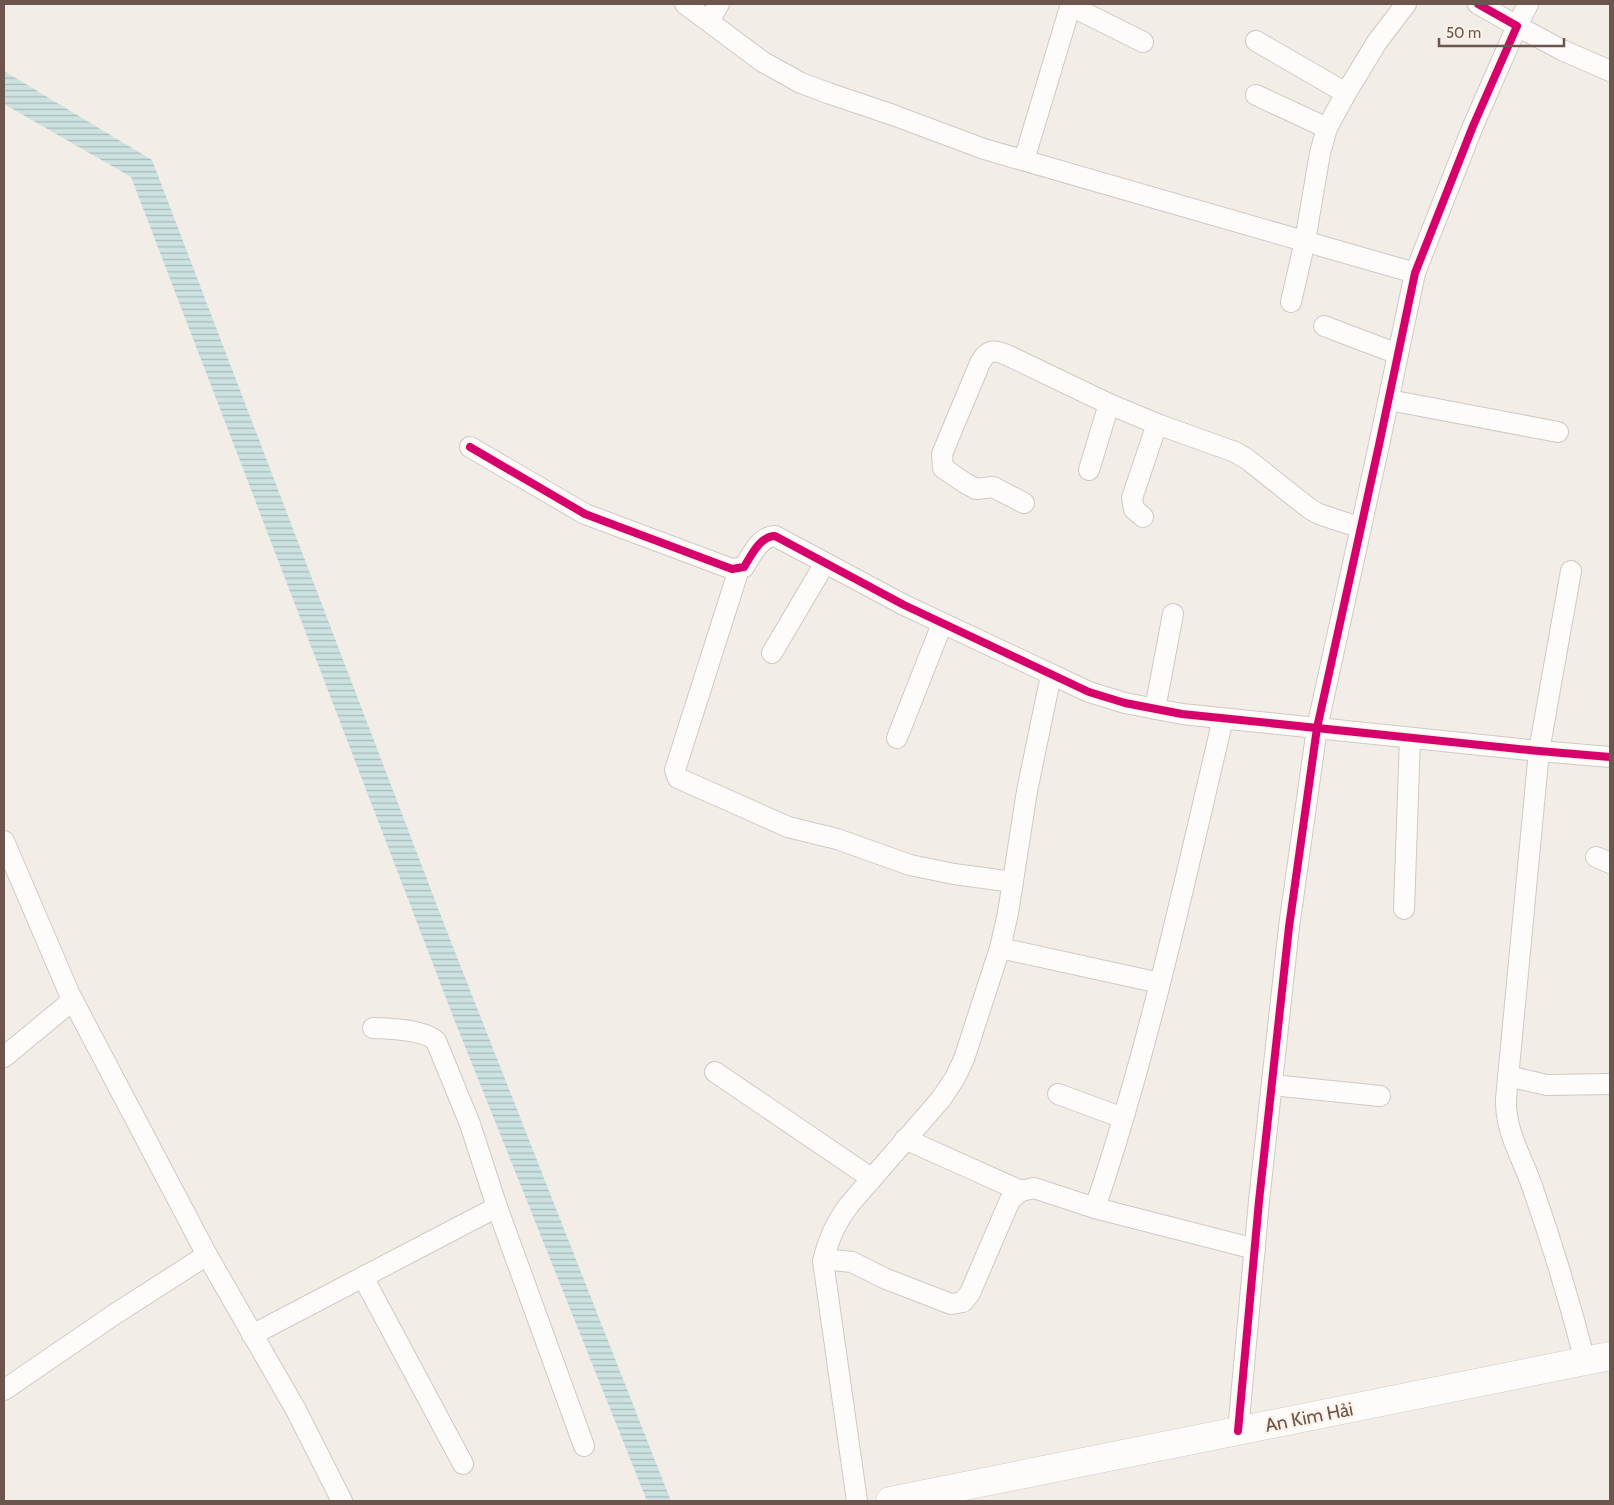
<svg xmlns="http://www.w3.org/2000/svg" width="1614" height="1505" viewBox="0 0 1614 1505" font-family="Cabin,sans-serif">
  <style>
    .water { fill: url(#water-rules) }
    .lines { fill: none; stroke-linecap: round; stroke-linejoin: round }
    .street-casing { stroke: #d0c9c3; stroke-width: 22 }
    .secondary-casing { stroke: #d2cac4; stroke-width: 29 }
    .street { stroke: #fdfcfb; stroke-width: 20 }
    .secondary { stroke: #fdfcfb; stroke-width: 28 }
    .cycleway-casing { stroke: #fcf2e8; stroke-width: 11 }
    .cycleway { stroke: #d6006c; stroke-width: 8 }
    .labels { text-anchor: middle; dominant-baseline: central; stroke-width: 4.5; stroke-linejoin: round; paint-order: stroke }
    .street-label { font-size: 19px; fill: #6c554c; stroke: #fcf2e8 }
  </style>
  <defs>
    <pattern id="water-rules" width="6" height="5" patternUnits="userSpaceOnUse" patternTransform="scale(1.25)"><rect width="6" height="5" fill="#cbe2e1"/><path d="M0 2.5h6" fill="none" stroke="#a9bab9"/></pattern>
  </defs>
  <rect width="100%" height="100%" fill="#f3ede7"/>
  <polygon class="water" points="4,71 152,160 446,929 671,1501 647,1501 454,1019 131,177 4,104"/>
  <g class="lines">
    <g class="street-casing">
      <g id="street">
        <polyline points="685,4 763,62 801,83 828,93 893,115 984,149 1415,273"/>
        <polyline points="1528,4 1517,26 1562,50 1610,71"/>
        <polyline points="1071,6 1143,42"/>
        <polyline points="709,21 719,4"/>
        <polyline points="1256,41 1346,93"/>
        <polyline points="1256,95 1327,128"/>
        <polyline points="1024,160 1071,4"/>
        <polyline points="1291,302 1305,241 1320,153 1327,128 1346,93 1377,42 1406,4"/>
        <polyline points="1324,326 1398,354"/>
        <polyline points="1389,400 1558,432"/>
        <path d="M470 447 585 514 732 569 744 567C751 556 760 536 775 536L904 605 1089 692 1125 703 1182 714 1539 751 1610 757"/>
        <polyline points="1089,470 1109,404"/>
        <path d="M1024 503 993 487 976 489 965 483 943 468 942 454 980 363C987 350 993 349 1007 355L1109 404 1157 424 1235 452 1247 459 1310 509 1319 514 1361 528"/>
        <polyline points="1143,517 1134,509 1132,498 1157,424"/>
        <polyline points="739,569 675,770 678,778 788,827 837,839 910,865 954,874 1013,882"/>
        <path d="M1571 571 1539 751 1506 1099C1505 1133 1523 1158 1533 1189 1553 1246 1570 1303 1585 1361"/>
        <polyline points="772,653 825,563"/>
        <polyline points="1155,709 1173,614"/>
        <polyline points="897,738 942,624"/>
        <polyline points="4,841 70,995 207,1255 296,1410 342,1501"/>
        <polyline points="1596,857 1610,863"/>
        <polyline points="1404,909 1410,738"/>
        <polyline points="1000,948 1160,983"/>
        <path d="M373 1028C390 1029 424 1029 436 1041L470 1124 497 1207 584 1446"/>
        <polyline points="4,1057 73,1000"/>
        <polyline points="715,1072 871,1178"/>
        <polyline points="1508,1076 1547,1085 1610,1084"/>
        <polyline points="1272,1085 1380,1096"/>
        <polyline points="1058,1094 1123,1118"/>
        <polyline points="905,1139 1021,1191"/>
        <path d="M1095 1208C1149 1048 1184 883 1223 719"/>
        <polyline points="823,1261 833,1260 852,1262 886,1279 951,1304 963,1302 970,1293 1010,1200 1021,1191 1034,1188 1095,1208 1255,1249"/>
        <polyline points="363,1277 463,1464"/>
        <polyline points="252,1335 497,1207"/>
        <polyline points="4,1390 115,1314 207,1255"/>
        <polyline points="1238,1431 1259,1201 1289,927 1317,728 1379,445 1415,273 1473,126 1517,26 1478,4"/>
        <path d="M857 1501 823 1261C829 1238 835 1224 849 1205L941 1099 955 1078 964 1059 1000 948 1008 913 1027 791 1051 675"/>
      </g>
    </g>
    <g class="secondary-casing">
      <polyline id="secondary" points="890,1501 1610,1356"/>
    </g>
    <use href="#street" class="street"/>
    <use href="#secondary" class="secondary"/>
    <g class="cycleway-casing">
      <g id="cycleway">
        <path d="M470 447 585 514 732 569 744 567C751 556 760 536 775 536L904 605 1089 692 1125 703 1182 714 1539 751 1610 757"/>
        <polyline points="1238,1431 1259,1201 1289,927 1317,728 1379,445 1415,273 1473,126 1517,26 1478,4"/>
      </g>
    </g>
    <use href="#cycleway" class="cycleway"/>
  </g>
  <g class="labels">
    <g class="street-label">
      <text transform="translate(1309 1417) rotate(-11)">An Kim Hải</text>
    </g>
  </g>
  <rect width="1614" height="1505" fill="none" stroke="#6c554c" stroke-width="10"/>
  <path d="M1439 38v8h125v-8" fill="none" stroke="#6c554c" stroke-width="2.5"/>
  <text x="1446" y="38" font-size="15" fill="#6c554c" stroke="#fcf2e8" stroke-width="4" paint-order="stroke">50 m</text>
</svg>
